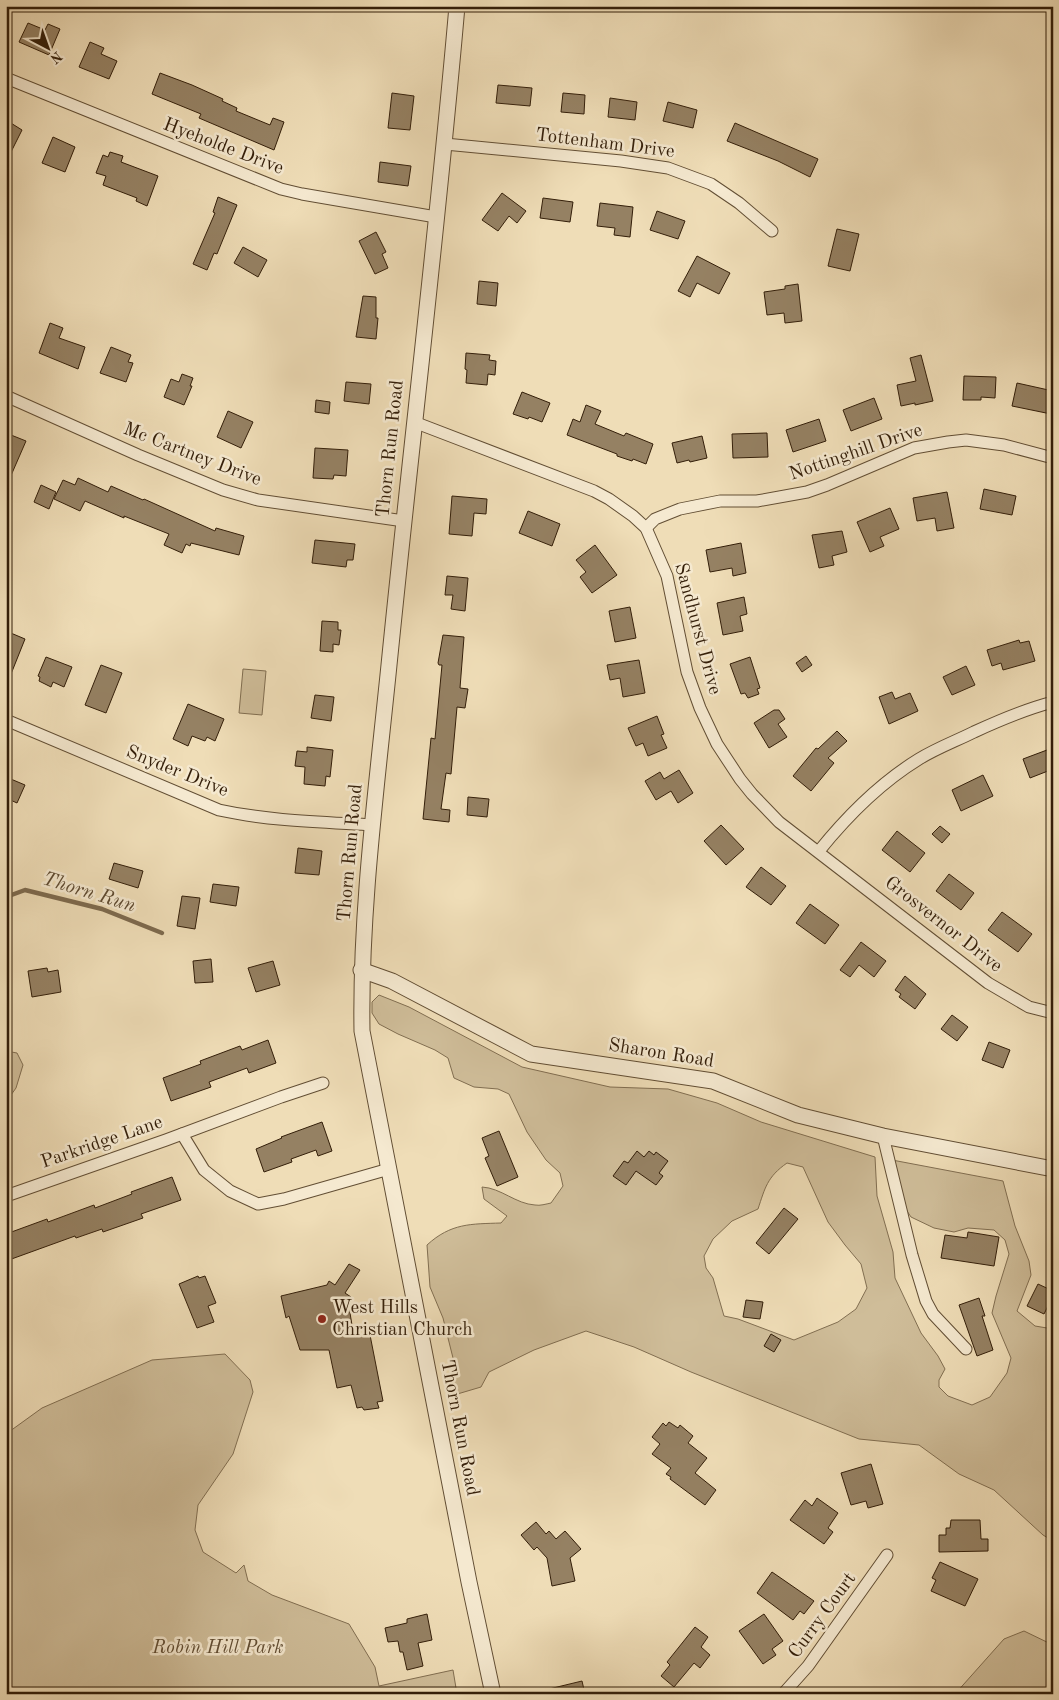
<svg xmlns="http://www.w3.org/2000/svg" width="1059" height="1700" viewBox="0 0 1059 1700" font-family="'Old Standard TT',serif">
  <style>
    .green { fill: #cfbd99; stroke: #816e51; fill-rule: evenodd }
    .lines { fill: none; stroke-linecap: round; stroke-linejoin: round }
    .stream { stroke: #7d6a4e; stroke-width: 4.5 }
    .building { fill: #958163; stroke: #331e09 }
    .minor-casing { stroke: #624e34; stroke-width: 13 }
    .tertiary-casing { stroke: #624e34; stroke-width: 17 }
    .minor { stroke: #f5e9d0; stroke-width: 11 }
    .tertiary { stroke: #f5e9d0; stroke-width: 15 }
    .poi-dot { fill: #8f2418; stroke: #f5e9d0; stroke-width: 2 }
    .labels { text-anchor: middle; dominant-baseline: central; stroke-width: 5; stroke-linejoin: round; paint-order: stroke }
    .street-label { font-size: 19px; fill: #331e09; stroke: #f5e9d0 }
    .poi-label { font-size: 19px; fill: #331e09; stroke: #f5e9d0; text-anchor: start }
    .park-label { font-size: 19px; font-style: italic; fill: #624e34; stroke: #f5e9d0 }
    .water-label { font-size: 20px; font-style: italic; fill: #5e4a31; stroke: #f5e9d0 }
  </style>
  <rect width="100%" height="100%" fill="#efddb7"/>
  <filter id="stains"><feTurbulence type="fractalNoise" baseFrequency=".004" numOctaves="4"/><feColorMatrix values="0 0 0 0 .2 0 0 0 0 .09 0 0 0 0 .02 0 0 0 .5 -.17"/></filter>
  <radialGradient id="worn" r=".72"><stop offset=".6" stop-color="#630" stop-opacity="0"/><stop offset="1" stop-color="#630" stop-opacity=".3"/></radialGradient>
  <g class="green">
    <polygon points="243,669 266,671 262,715 239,713"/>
    <path d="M379 995 409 1007 522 1067 610 1087 668 1089 717 1103 761 1122 875 1157 877 1196 893 1252 895 1278 921 1333 938 1356 945 1369 939 1380V1387L948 1396 972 1405 990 1397 1007 1373 1011 1358 992 1313 996 1296 1009 1254 1005 1240 994 1230 968 1228 954 1232 934 1228 911 1217 905 1208 892 1160 1003 1181 1015 1226 1029 1261 1031 1275 1017 1311 1035 1326 1053 1329V1541L1043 1535 994 1490 959 1474 919 1445 859 1439 691 1372 634 1347 586 1331 534 1350 489 1372 481 1387 454 1395 453 1358 443 1318 430 1287 427 1245C451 1223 471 1224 501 1223L507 1216 484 1199 482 1187C501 1188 516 1204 535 1205 540 1206 546 1204 551 1203L563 1186 560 1173 546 1160 527 1132 509 1094 498 1089 474 1087 454 1078 448 1058 435 1050 398 1034 379 1024 372 1013V1002ZM787 1163 803 1167 828 1222 845 1245 861 1264 867 1288 856 1309 838 1322 794 1340 738 1319 724 1316 713 1278 706 1268 704 1256 713 1239 732 1221 758 1209C765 1188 767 1177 787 1163Z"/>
    <polygon points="6,1051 17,1053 23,1065 16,1088 6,1102"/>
    <polygon points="225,1354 250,1380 253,1392 233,1454 198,1505 195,1530 203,1552 236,1573 244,1565 248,1581 272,1595 349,1624 375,1667 379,1686 453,1670 457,1694 6,1694 6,1434 42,1408 152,1360"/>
    <polygon points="1024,1631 1053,1645 1053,1694 955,1694 1004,1639"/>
  </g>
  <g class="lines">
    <polyline class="stream" points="6,897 25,890 102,909 162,933"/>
  </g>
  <g class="building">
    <polygon points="28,23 45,30 48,24 60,29 49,55 19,42"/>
    <polygon points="90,42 104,48 101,54 117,61 109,79 79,67"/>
    <polygon points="160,73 192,85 223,99 222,101 237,108 236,111 270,125 273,118 284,122 274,150 199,118 201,114 152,94"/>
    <polygon points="498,85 532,88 530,106 496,103"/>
    <polygon points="392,93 414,96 410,130 388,128"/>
    <polygon points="563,93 585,95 584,114 561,112"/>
    <polygon points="610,98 637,102 635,120 608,117"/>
    <polygon points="668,102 697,110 693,128 663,121"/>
    <polygon points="6,120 22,130 6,162"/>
    <polygon points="735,123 818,159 810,177 778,161 727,141"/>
    <polygon points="53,137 75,147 65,172 42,163"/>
    <polygon points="110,152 123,156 121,162 158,176 147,206 136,201 137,198 103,185 106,176 96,173 103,155 108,157"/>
    <polygon points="380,162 411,166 408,186 378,182"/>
    <polygon points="502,193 526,211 517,223 509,216 498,231 482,220"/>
    <polygon points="218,197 237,205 217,254 214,253 207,270 193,264 215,213 213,212"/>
    <polygon points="543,198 573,202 570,222 540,218"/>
    <polygon points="600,203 633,207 630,237 614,235 615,228 597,226"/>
    <polygon points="657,211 685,221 678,239 650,230"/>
    <polygon points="837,229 859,234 850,271 828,266"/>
    <polygon points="376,232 386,252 382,254 388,268 375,274 359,241"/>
    <polygon points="243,247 267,260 258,277 234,263"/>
    <polygon points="697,256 730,273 719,294 697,283 690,297 678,291"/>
    <polygon points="479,281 498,283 496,306 477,304"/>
    <polygon points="798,284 802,321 785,323 784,313 767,315 764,292 785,289 785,286"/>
    <polygon points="363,296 376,297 376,318 378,318 376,339 356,337"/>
    <polygon points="50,323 63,328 59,338 85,347 78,369 39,353"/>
    <polygon points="111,347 131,355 128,362 133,363 126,382 100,373"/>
    <polygon points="466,353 490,355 489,360 496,361 495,375 488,374 487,385 466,383 467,370 465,369"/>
    <polygon points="921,355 933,401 915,405 915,403 901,406 897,385 916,381 910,358"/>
    <polygon points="182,374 193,378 190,386 192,386 184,405 164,397 171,379 179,382"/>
    <polygon points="964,376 996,377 995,398 981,397 981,400 963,400"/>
    <polygon points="346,382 371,384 369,404 344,401"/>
    <polygon points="1017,383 1053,391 1051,414 1012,406"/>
    <polygon points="522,392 550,403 542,422 529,417 528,419 513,414"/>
    <polygon points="874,398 882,419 851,431 843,410"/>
    <polygon points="316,400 330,402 329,414 315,412"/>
    <polygon points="586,405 601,411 595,424 624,436 626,433 653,444 646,464 633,459 632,461 617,456 617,454 567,435 573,419 580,422"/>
    <polygon points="228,411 253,422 241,448 217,437"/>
    <polygon points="819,419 826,441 793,452 786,430"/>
    <polygon points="6,433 26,441 6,487"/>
    <polygon points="767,433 768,457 733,458 732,434"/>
    <polygon points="702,436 707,458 690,462 689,460 677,463 672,443"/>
    <polygon points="315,448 348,450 346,476 334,475 333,479 313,478"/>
    <polygon points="78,478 108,492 111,486 143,500 144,499 215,531 216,528 244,536 239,555 191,543 190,546 186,544 182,553 164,545 169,534 124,516 124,518 85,501 80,511 54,499 63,480 75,485"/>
    <polygon points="41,485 56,492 49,509 34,502"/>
    <polygon points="984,489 1016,496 1012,515 980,509"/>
    <polygon points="947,492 954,528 937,531 935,518 917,521 913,498"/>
    <polygon points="452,496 487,499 486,514 474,513 472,536 449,534"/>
    <polygon points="890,508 899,529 880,537 884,546 870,552 857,522"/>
    <polygon points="528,511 560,524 552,546 519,533"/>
    <polygon points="842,531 847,552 832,556 834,565 819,568 812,535"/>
    <polygon points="315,540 355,544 353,560 347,560 346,567 312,563"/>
    <polygon points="741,543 746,573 733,576 732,568 710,572 706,550"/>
    <polygon points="595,545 617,575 592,593 580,577 586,572 576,560"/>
    <polygon points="447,576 468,578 465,611 451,609 453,595 445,595"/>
    <polygon points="744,597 747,614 740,616 743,631 723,635 717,603"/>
    <polygon points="630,607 636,638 615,642 609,611"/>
    <polygon points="322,621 338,622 338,630 341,630 339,645 333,644 333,652 320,651"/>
    <polygon points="6,631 25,639 7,684 6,684"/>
    <polygon points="443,635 464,637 460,688 468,689 465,708 457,707 451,774 446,773 441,809 450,810 449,822 423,819 431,738 435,739 442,665 439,665 438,663"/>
    <polygon points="1019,640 1020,643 1029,641 1035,661 1003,670 1001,663 992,666 987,650"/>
    <polygon points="806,656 812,665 802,672 796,663"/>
    <polygon points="46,657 72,667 64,687 53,682 51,687 39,681 40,677 38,676"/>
    <polygon points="750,657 760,688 757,689 759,694 748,698 745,693 741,694 730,664"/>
    <polygon points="639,660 645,693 623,697 620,678 610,680 607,665"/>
    <polygon points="101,665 122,673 106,713 85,705"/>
    <polygon points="966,666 975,685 952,695 943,677"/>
    <polygon points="892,692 895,699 910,693 918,711 889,724 879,697"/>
    <polygon points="315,695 334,697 331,721 311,718"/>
    <polygon points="188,704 224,719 215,741 207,737 205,741 192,736 188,746 173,739"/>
    <polygon points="774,710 779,710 785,719 778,724 787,737 769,748 754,723"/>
    <polygon points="657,716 664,734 661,735 667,748 648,756 643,743 636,746 628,728"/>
    <polygon points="837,731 847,741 828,758 834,763 811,791 793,776 816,748 818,749"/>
    <polygon points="307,747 333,750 330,777 326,776 325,786 304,784 305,767 295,766 297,751 307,752"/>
    <polygon points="1047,750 1053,764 1053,769 1030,778 1023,759"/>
    <polygon points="679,770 693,793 678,803 671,791 656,800 645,781 660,772 664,779"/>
    <polygon points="983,775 993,796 961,811 952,790"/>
    <polygon points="6,777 25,785 17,803 6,798"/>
    <polygon points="468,797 489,799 487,817 467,815"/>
    <polygon points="721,825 744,849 726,865 704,841"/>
    <polygon points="940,826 950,834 942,843 932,834"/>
    <polygon points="897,831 925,853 910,872 882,850"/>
    <polygon points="298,848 322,851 319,875 295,873"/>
    <polygon points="114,863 143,871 138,888 109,879"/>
    <polygon points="761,867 786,886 771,905 746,887"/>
    <polygon points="949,874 974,893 961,910 936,891"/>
    <polygon points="213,884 239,887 236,906 210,902"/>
    <polygon points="182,896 200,898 195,929 177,926"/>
    <polygon points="810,904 839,925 825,944 796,923"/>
    <polygon points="1002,912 1032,934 1018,952 988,930"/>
    <polygon points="861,942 886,961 874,977 859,965 850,977 840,970"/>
    <polygon points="211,959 213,982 195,983 193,961"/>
    <polygon points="273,961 280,985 256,992 248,968"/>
    <polygon points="47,968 48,972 58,970 61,992 32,997 28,971"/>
    <polygon points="905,976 926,994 915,1009 899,997 901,994 895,990"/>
    <polygon points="952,1015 968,1027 957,1041 941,1029"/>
    <polygon points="268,1040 276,1063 249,1073 247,1068 209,1082 211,1087 171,1101 163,1078 201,1064 200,1061 240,1046 242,1050"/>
    <polygon points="989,1042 1010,1050 1003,1068 982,1060"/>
    <polygon points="322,1122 332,1151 318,1156 316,1150 291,1159 292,1162 264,1172 256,1149 282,1138 281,1137"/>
    <polygon points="499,1131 518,1177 497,1186 485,1158 489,1156 482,1138"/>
    <polygon points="637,1151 644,1157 649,1151 654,1155 656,1152 668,1161 659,1173 663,1176 656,1185 636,1171 626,1185 613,1176 624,1161 628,1163"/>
    <polygon points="172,1177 181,1200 141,1214 143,1218 103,1232 102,1229 76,1238 75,1236 6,1261 6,1234 47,1219 48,1222 94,1205 95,1208 132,1194 131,1192"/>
    <polygon points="784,1208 798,1219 769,1254 756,1243"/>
    <polygon points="968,1232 999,1237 994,1266 941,1258 945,1235 967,1238"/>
    <polygon points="349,1264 360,1270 345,1293 351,1297 348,1301 354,1337 370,1335 383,1401 377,1402 379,1408 364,1410 362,1407 357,1408 351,1385 337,1388 329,1350 300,1350 289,1316 286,1318 281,1296 327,1285 329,1281 335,1285"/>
    <polygon points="198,1276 199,1278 205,1276 216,1303 208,1306 214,1322 197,1328 179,1284"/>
    <polygon points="1038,1284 1053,1291 1053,1296 1044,1314 1027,1306"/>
    <polygon points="979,1298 985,1316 982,1316 993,1350 977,1356 959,1305"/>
    <polygon points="746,1300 763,1302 760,1319 743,1317"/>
    <polygon points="771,1334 781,1340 774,1352 764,1346"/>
    <polygon points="669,1422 678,1428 680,1425 693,1436 688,1443 707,1458 695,1473 716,1490 705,1505 670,1479 671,1477 666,1474 671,1468 652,1454 660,1444 652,1437 663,1423 666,1426"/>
    <polygon points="871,1464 883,1504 868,1508 866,1501 851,1505 841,1473"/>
    <polygon points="817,1498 838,1513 828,1528 833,1532 824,1544 790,1520 805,1500 812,1506"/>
    <polygon points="951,1520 980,1520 981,1539 988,1539 988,1551 939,1552 939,1535 946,1535 946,1528 950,1528"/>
    <polygon points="536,1522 546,1534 549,1531 556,1539 565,1531 581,1549 570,1558 575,1581 552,1586 547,1558 537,1547 534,1550 521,1535"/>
    <polygon points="940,1562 978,1579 965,1606 931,1591 936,1580 932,1578"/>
    <polygon points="772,1572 814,1601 804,1614 800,1611 793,1620 757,1593"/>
    <polygon points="427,1614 432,1640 418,1643 423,1666 407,1670 403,1652 400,1652 398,1641 388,1642 385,1628 407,1623 407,1619"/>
    <polygon points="764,1614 783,1641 772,1649 776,1655 763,1664 739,1631"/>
    <polygon points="695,1627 708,1637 701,1647 710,1655 700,1668 694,1663 674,1687 661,1676 670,1665 667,1662"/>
    <polygon points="582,1681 585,1694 550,1694 549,1689"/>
  </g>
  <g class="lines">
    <g class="minor-casing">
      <g id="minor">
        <polyline points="6,78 281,189 302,194 436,217"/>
        <polyline points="445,144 621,161 668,168 711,184 739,203 772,231"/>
        <polyline points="6,396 138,455 223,490 258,500 404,521"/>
        <polyline points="414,422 594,491 609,499 633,516 646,528 667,576 687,672 700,708 717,744 740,779 752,794 779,822 988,983 1029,1007 1053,1013"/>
        <polyline points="646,528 655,519 680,509 720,501 757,501 807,492 827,485 914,448 948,442 966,440 1004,445 1053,458"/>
        <path d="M6 720 219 810C269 821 322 822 373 825"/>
        <path d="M819 851C848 815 880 783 919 759 937 748 956 741 974 732 1000 720 1026 709 1053 702"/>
        <polyline points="182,1134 204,1170 230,1191 258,1204 284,1199 389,1169"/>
        <polyline points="883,1136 912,1255 926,1301 933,1314 966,1349"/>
        <polyline points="6,1196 166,1140 281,1097 323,1083"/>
        <polyline points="783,1694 808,1666 887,1555"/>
      </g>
    </g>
    <g class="tertiary-casing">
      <g id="tertiary">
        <path d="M457 6C438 226 411 445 389 665 377 785 360 910 362 1031L469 1582 493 1694"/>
        <polyline points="361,970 392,981 531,1054 713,1081 798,1115 883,1136 1053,1169"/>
      </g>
    </g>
    <use href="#minor" class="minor"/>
    <use href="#tertiary" class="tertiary"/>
  </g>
  <circle class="poi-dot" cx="322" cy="1319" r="5"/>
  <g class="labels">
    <g class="street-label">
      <text transform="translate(605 144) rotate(7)">Tottenham Drive</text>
      <text transform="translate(223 147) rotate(21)">Hyeholde Drive</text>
      <text transform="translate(391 449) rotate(-84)">Thorn Run Road</text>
      <text transform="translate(856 453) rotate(-19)">Nottinghill Drive</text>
      <text transform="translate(192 455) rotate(21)">Mc Cartney Drive</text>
      <text transform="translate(697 629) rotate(75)">Sandhurst Drive</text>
      <text transform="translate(177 772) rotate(22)">Snyder Drive</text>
      <text transform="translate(351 853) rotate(-85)">Thorn Run Road</text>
      <text transform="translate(943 925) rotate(38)">Grosvernor Drive</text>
      <text transform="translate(661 1054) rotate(9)">Sharon Road</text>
      <text transform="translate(102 1143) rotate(-19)">Parkridge Lane</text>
      <text transform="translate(459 1428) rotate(79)">Thorn Run Road</text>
      <text transform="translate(823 1616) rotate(-54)">Curry Court</text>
    </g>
    <g class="poi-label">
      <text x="332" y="1308">West Hills<tspan x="332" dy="22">Christian Church</tspan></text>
    </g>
    <g class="park-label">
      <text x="218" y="1648">Robin Hill Park</text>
    </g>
    <g class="water-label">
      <text transform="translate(89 893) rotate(17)">Thorn Run</text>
    </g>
  </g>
  <rect width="1059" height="1700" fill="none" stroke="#efddb7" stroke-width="25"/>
  <rect x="8" y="8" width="1044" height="1685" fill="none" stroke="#331e09" stroke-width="2.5"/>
  <rect x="12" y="12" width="1034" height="1675" fill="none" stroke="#331e09"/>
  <g transform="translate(48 48) rotate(139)" stroke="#f5e9d0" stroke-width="4" paint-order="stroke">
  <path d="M0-4L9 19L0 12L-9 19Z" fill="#331e09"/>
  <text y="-8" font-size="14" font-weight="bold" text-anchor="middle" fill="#331e09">N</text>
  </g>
  <rect width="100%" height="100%" filter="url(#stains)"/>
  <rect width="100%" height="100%" fill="url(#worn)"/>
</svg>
